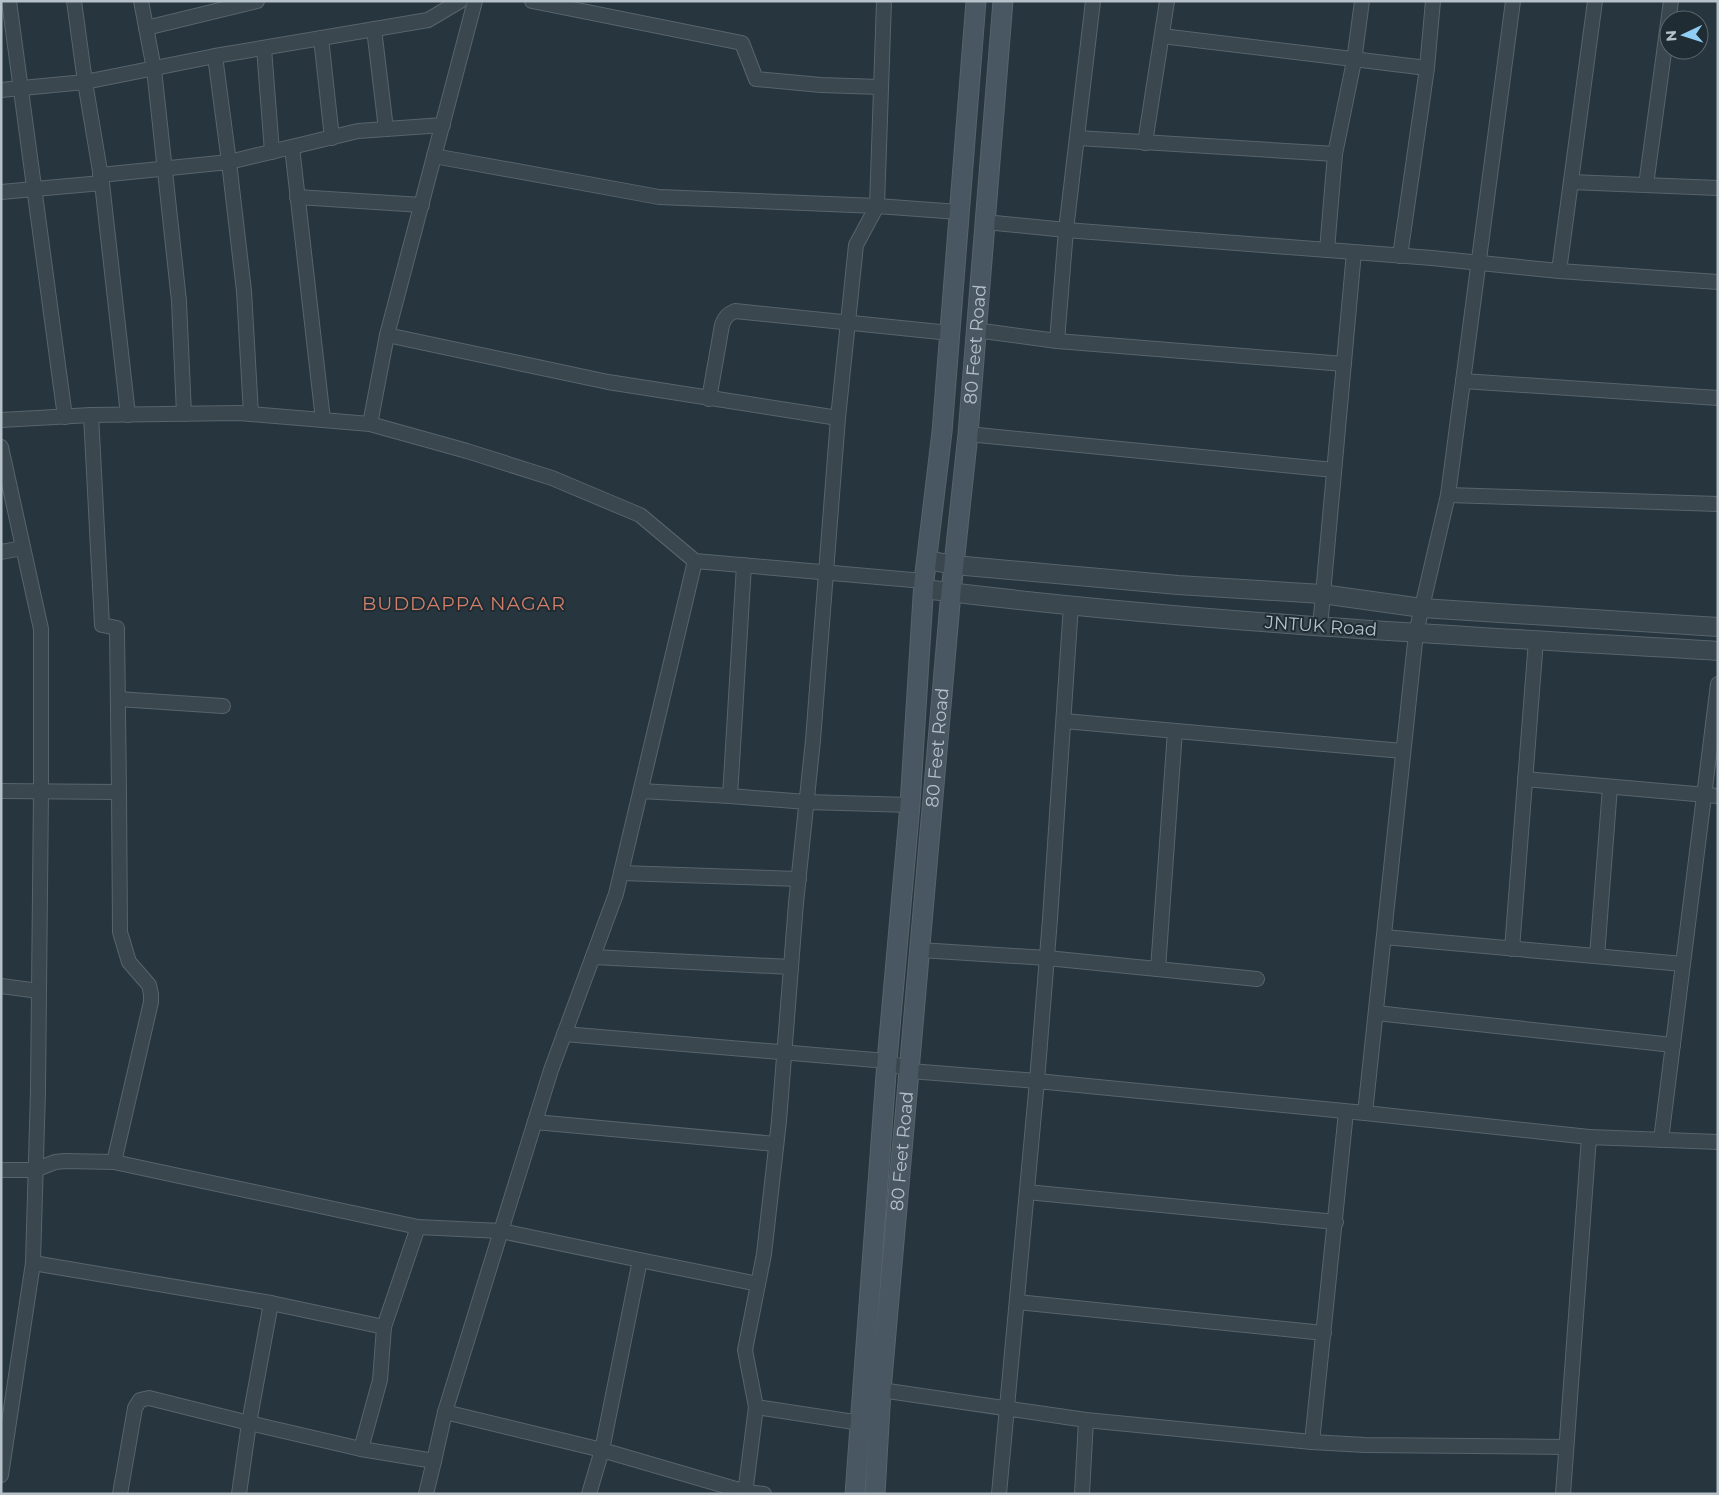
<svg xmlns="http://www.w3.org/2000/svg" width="1719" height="1495" viewBox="0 0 1719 1495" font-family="Montserrat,sans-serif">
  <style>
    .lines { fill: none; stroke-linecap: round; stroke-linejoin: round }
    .minor-casing { stroke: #58646c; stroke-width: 16 }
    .tertiary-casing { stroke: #58646c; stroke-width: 20 }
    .secondary-casing { stroke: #58646c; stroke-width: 21 }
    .minor { stroke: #3a474e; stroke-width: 14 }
    .tertiary { stroke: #3a474e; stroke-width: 18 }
    .secondary { stroke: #485761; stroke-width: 19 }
    .labels { text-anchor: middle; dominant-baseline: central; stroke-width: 4; stroke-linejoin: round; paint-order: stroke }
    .street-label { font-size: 18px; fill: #b6c1c9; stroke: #1f2c33 }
    .neighbourhood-label { font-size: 19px; letter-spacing: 1px; fill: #d17f69; stroke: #1f2c33 }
  </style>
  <rect width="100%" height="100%" fill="#26353e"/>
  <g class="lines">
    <g class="minor-casing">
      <g id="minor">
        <polyline points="9,1 65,417"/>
        <polyline points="141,1 154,69 179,301 184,414"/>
        <polyline points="532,1 742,43 756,79 821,85 880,87"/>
        <polyline points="146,28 257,1"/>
        <polyline points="374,29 386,129"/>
        <polyline points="1162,36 1427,68"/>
        <polyline points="321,38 332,138"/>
        <polyline points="264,48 272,152"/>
        <polyline points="215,56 229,162 358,131 443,125"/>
        <polyline points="1,90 85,82 74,1"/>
        <polyline points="1078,138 1335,154"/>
        <polyline points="1145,143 1167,1"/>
        <polyline points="292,147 323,420"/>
        <polyline points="434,156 659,197 877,206 959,212"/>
        <polyline points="100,175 229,162 244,291 251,414"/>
        <polyline points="1571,182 1718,188"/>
        <polyline points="102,183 128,415"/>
        <polyline points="1646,185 1671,1"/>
        <polyline points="1,192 102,183 85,82 215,56 428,20 460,1"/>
        <polyline points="297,197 422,205"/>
        <polyline points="985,222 1066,230 1432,258 1559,271 1718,282"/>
        <polyline points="1327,250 1335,154 1354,61 1362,1"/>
        <polyline points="1400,256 1427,68 1433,1"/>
        <polyline points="1559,271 1595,1"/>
        <polyline points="975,330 1057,341 1344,364"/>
        <polyline points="387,335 475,1"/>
        <polyline points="1057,341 1066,230 1093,1"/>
        <polyline points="1463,381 1718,398"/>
        <path d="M709 399 722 325C725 317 728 314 735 311L950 333"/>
        <polyline points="838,418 856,245 877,206 884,1"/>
        <polyline points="1,420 91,415"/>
        <polyline points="370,424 387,335 608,382 838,418 813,740 796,903 779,1121 764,1254 745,1350 756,1407"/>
        <polyline points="968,434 1334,470"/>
        <polyline points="1,447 41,629 41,791 38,1090 33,1263 1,1475"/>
        <polyline points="1448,495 1718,504"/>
        <polyline points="1,552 23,548"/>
        <polyline points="695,561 616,894 551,1070 501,1231 418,1227 384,1327 380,1380 361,1449 434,1461 445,1412 602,1450 640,1260 758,1284"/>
        <polyline points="744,565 730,796 807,802 910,805"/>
        <polyline points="1320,627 1354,252"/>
        <polyline points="118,699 223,706"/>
        <polyline points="1064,721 1403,751"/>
        <polyline points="1525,779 1718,796"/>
        <polyline points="1,791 119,792 117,628 102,625 91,415 239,413 370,424 467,451 552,478 640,515 695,561 924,581"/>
        <polyline points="641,791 730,796"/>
        <polyline points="621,873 799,879"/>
        <polyline points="1384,937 1683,964"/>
        <polyline points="1512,949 1536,640"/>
        <polyline points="920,950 1047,958 1257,979"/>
        <polyline points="1597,956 1610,787"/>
        <polyline points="593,957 791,967"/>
        <polyline points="1158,969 1175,731"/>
        <polyline points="1,986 39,991"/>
        <polyline points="1376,1013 1673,1045"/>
        <polyline points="564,1034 887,1061 910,1071 1037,1081 1050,919 1071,605"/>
        <polyline points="1365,1113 1589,1137"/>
        <polyline points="535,1122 776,1144"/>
        <polyline points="1661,1140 1718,684"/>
        <polyline points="114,1162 151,1002 151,994 149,985 129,962 120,932 119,792"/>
        <polyline points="1,1170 35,1170 55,1162 65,1161 114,1162 418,1227"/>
        <polyline points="1027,1192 1336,1222"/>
        <polyline points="33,1263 271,1303 249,1423 149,1398 140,1400 135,1408 120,1494"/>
        <polyline points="1017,1302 1324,1333"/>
        <polyline points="271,1303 384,1327"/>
        <polyline points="881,1390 1086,1420 1312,1442 1365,1445 1566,1447"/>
        <polyline points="445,1412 501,1231 640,1260"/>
        <polyline points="1312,1442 1346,1112"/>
        <polyline points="239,1494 249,1423 361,1449"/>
        <polyline points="426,1494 434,1461"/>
        <polyline points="589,1494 602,1450 746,1492 764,1494"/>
        <polyline points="745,1494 756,1407 861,1423"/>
        <polyline points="999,1494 1037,1081 1365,1113 1416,633 1448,495 1513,1"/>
        <polyline points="1082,1494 1086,1420"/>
        <polyline points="1563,1494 1589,1137 1718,1142"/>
      </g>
    </g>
    <g class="tertiary-casing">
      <g id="tertiary">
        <polyline points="927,560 954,565 1178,585 1322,594 1422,608 1718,627"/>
        <path d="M924 589C1188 622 1453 635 1718 651"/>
      </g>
    </g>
    <g class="secondary-casing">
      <g id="secondary">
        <polyline points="855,1494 887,1061 910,805 924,581 942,432 976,1"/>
        <path id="s1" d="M875 1494 881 1390 951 592 968 434 1003 1"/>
      </g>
    </g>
    <use href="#minor" class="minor"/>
    <use href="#tertiary" class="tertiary"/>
    <use href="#secondary" class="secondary"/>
  </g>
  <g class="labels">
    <g class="street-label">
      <text stroke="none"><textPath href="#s1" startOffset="1154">80 Feet Road</textPath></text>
      <text transform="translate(1321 626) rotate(4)">JNTUK Road</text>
      <text stroke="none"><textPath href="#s1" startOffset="749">80 Feet Road</textPath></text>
      <text stroke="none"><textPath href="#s1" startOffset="344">80 Feet Road</textPath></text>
    </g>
    <g class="neighbourhood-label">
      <text x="464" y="603">BUDDAPPA NAGAR</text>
    </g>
  </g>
  <rect width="1719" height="1495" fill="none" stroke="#b6c1c9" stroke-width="5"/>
  <g transform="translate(1684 35) rotate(266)"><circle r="24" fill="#1f2c33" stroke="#5b686f"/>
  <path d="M0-4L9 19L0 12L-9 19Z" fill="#90cdf4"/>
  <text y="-8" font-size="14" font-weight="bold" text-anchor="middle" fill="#b6c1c9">N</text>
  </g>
</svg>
